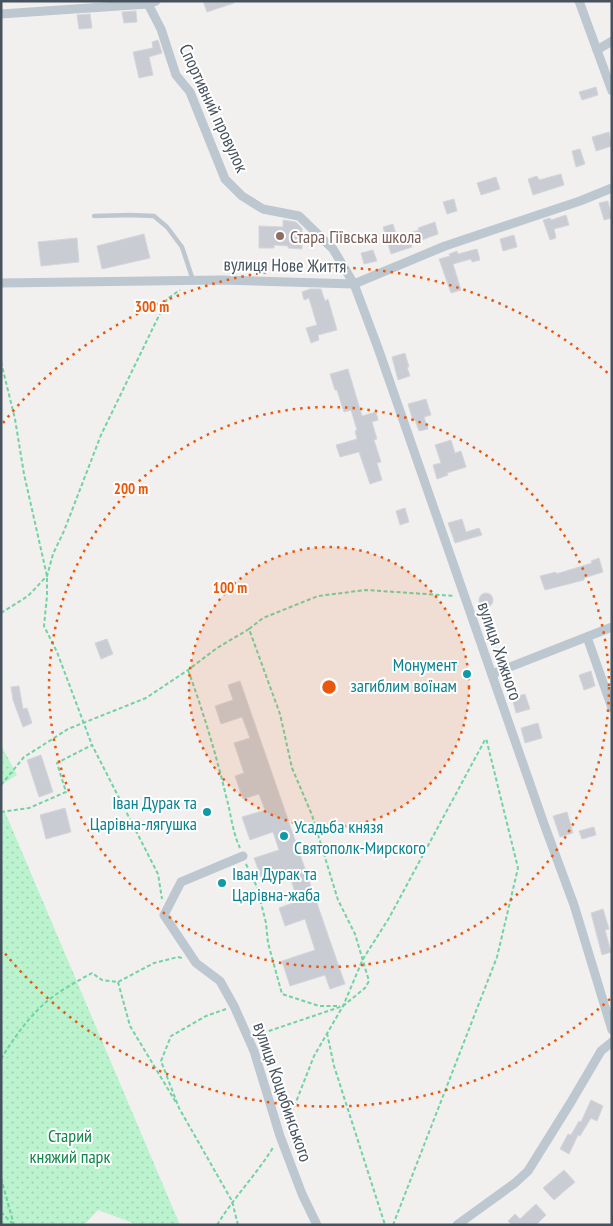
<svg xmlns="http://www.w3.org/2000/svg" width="613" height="1226" viewBox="0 0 613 1226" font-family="'PT Sans Narrow',sans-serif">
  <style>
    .park { fill: url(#park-dots) }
    .building { fill: #c9ccd2; stroke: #d3d6db }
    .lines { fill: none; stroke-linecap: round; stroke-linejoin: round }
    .path { stroke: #70d3a1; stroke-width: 2; stroke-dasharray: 4 2.5; stroke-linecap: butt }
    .service { stroke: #bcc7cf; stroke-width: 4.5 }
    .minor { stroke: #bcc7cf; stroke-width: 9 }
    .ring { fill: none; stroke: #e8590c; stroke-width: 2.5; stroke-dasharray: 2.5 5 }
    .education-dot { fill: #8d6e63; stroke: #fff; stroke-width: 2 }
    .culture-dot { fill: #0f9aa8; stroke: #fff; stroke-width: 2 }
    .labels { text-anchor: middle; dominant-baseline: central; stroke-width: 4; stroke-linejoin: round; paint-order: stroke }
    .street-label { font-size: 18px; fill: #46535e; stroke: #fff }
    .education-label { font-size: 18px; fill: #785e54; stroke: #fff; text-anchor: start }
    .culture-label { font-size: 18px; fill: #0d838f; stroke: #fff; text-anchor: end }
    .park-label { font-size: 18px; fill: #108649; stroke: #fff }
    .centre { fill: #e8590c; stroke: #fff; stroke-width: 2.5 }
    .ring-label { font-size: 15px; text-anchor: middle; font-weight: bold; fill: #e8590c; stroke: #fff; stroke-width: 4; stroke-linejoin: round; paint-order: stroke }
  </style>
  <defs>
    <pattern id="park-dots" width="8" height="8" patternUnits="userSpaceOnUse" patternTransform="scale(1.25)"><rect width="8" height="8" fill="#bbf3cf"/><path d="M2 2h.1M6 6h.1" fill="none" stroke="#a2d2b4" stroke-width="1.8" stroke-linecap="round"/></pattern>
  </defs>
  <rect width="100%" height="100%" fill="#f2efef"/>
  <g class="park">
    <polygon points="1,745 17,775 1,785"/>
    <polygon points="5,812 180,1225 132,1225 133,1223 98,1210 84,1225 1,1225 1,814"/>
  </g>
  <g class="building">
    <polygon points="203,1 234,1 234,3 207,12"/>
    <polygon points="136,11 137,22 124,23 122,12"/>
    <polygon points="90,14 92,28 79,29 77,15"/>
    <polygon points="158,40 162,53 149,57 153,75 139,78 133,52 153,48 152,42"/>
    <polygon points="596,87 598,95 582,100 579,92"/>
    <polygon points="609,132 612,146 596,151 592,137"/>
    <polygon points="580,149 585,164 576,167 572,151"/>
    <polygon points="561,174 564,185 533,195 528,179 537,176 539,180"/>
    <polygon points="496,177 500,189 481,195 477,183"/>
    <polygon points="454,199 457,211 447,214 443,202"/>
    <polygon points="608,201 612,218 604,220 599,203"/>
    <polygon points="566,215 569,225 554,229 556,238 550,240 543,220 550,218 551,220"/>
    <polygon points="283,220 296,222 302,228 302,249 288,248 288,246 274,245 274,248 259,248 259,226 283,227"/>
    <polygon points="435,222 438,234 411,244 412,247 391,254 383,227 393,224 397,237 419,230 418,228"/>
    <polygon points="144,234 150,258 102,269 97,246"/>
    <polygon points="514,235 517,247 503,251 500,239"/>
    <polygon points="77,238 79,262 41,266 38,242"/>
    <polygon points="477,249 480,260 472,262 471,259 453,264 461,290 451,293 439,259 450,256 449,254 457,251 458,254"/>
    <polygon points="373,250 377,261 364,264 361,253"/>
    <polygon points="310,289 321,289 325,301 328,299 337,330 318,335 319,340 311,343 306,328 317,325 309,298 304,300 302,292"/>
    <polygon points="405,353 409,367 407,367 410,376 398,380 392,357"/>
    <polygon points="348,369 362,416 376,412 378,420 372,422 377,439 374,440 381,462 377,463 382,480 370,484 359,452 340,457 336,445 357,439 355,431 357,430 351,410 344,412 337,390 335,390 330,374"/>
    <polygon points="426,399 431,415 424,417 428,429 419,431 415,420 413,421 408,404"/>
    <polygon points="451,440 455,453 461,451 466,467 447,473 448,475 437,479 433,465 441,463 435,445"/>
    <polygon points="405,508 409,522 400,525 396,511"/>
    <polygon points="462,519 466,532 479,528 482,535 455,543 448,523"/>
    <polygon points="599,558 603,572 584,578 584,580 545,590 540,576 556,572 556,574 592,563 591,561"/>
    <circle cx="486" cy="600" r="7"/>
    <polygon points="107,639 113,654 101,659 95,643"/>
    <polygon points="591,671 595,686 584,690 579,675"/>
    <polygon points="240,681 345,984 330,989 325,975 290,986 282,961 315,950 305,919 285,926 279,908 298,901 288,871 262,880 254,858 279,850 273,832 250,840 242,817 265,810 259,794 243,799 235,776 244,773 234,743 250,738 242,717 221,724 215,706 233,700 228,685"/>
    <polygon points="19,686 23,709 27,708 32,723 23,727 13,700 11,687"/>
    <polygon points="525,694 530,709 516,713 512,698"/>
    <polygon points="538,723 542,738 525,743 521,728"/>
    <polygon points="41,755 53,792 39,797 27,760"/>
    <polygon points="65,808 71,832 46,839 40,815"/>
    <polygon points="567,812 573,833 560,837 553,816"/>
    <polygon points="594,827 596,835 582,839 579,831"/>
    <polygon points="603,909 609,929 605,930 611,952 602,955 591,913"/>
    <polygon points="591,1100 603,1106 597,1121 591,1118 580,1136 578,1135 569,1154 560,1149 568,1134 571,1135 579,1121 581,1122"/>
    <polygon points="564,1170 575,1182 554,1200 543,1188"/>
    <polygon points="536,1204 546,1215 536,1225 512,1225 508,1221 515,1214 520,1219"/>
  </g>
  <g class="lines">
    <g class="path">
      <polyline points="1,362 15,419 24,474 47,576 47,596 44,626 57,652 92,745"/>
      <polyline points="1,613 28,596 47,576 53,554 64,531 101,435 167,299 180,290"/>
      <polyline points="249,629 263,618 318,596 366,590 455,596"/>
      <path d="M188 670C203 711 216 754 226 796 231 813 232 831 240 848"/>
      <polyline points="1,785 24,757 40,747 68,729 146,698 188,670 217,648 249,629 280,714 292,768 312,815 338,900 355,934 369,981 365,988 343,1006 257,1035"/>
      <polyline points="1,812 29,808 66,792 57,763 92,745 158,874 162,899"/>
      <polyline points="246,864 257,887 266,923 268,943 282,994 319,1006 340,1006"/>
      <polyline points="118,982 130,1026 177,1104"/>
      <polyline points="226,1009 206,1016 171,1036 161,1061 179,1108 232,1201 238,1225"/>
      <polyline points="327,1033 334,1066 385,1225"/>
      <path d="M1 1059C13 1039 28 1018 45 1003 57 992 78 981 92 973L102 980 118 982 154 963 178 957 182 958"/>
      <polyline points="286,1124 294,1107 314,1056 343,1006 363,959 389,918 486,738"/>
      <polyline points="1,1178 14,1225"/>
      <polyline points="1,1212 14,1225"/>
      <path d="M217 1225C234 1197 257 1174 274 1146"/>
      <polyline points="393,1225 497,957 518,868 486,738"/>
    </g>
    <polyline class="service" points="94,216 130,215 154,216 167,227 182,247 193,280"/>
    <g class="minor">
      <polyline points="579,1 612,91"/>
      <polyline points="148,4 161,29 176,75 190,92 225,179 242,196 263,209 299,216 333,249 354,284 378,348 544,824 574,905 612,1030"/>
      <polyline points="1,14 148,4 156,1"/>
      <polyline points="597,50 612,41"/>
      <polyline points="1,283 221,280 354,284 445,246 580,201 612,188"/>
      <polyline points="587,637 612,708"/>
      <polyline points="492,674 612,627"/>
      <polyline points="243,856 181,882 164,915 196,963 220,981 234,1006 254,1051 280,1136 302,1194 317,1225"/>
      <polyline points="457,1225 515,1183 528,1171 571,1102 601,1051 612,1042"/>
    </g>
  </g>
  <circle cx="329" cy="687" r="140" fill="#e8590c" fill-opacity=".12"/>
  <g class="ring">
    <circle cx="329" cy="687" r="140"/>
    <circle cx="329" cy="687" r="280"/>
    <path d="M610 999A420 420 0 0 1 3 951M3 423A420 420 0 0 1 610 375"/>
  </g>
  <circle class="education-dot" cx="280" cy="236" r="5"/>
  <g class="culture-dot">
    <circle cx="467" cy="674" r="5"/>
    <circle cx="207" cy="812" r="5"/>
    <circle cx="284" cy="836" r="5"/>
    <circle cx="222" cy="883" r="5"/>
  </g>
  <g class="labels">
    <g class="street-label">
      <text transform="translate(214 108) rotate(65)">Спортивний провулок</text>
      <text transform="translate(285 265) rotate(1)">вулиця Нове Життя</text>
      <text transform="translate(500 651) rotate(71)">вулиця Хижного</text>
      <text transform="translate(283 1092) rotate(71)">вулиця Коцюбинського</text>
    </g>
    <g class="education-label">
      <text x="290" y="236">Стара Гіївська школа</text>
    </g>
    <g class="culture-label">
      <text x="457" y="664">Монумент<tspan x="457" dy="21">загиблим воїнам</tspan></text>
      <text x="197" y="802">Іван Дурак та<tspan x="197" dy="21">Царівна-лягушка</tspan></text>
      <text x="294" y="826" text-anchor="start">Усадьба князя<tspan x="294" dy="21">Святополк-Мирского</tspan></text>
      <text x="232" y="873" text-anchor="start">Іван Дурак та<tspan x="232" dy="21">Царівна-жаба</tspan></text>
    </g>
    <g class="park-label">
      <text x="70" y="1135">Старий<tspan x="70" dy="21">княжий парк</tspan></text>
    </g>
  </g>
  <circle cx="329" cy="687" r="8" class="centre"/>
  <g class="ring-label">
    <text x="152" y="312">300 m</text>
    <text x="131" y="494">200 m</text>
    <text x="230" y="593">100 m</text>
  </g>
  <rect width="613" height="1226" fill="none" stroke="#46535e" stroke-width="5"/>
</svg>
